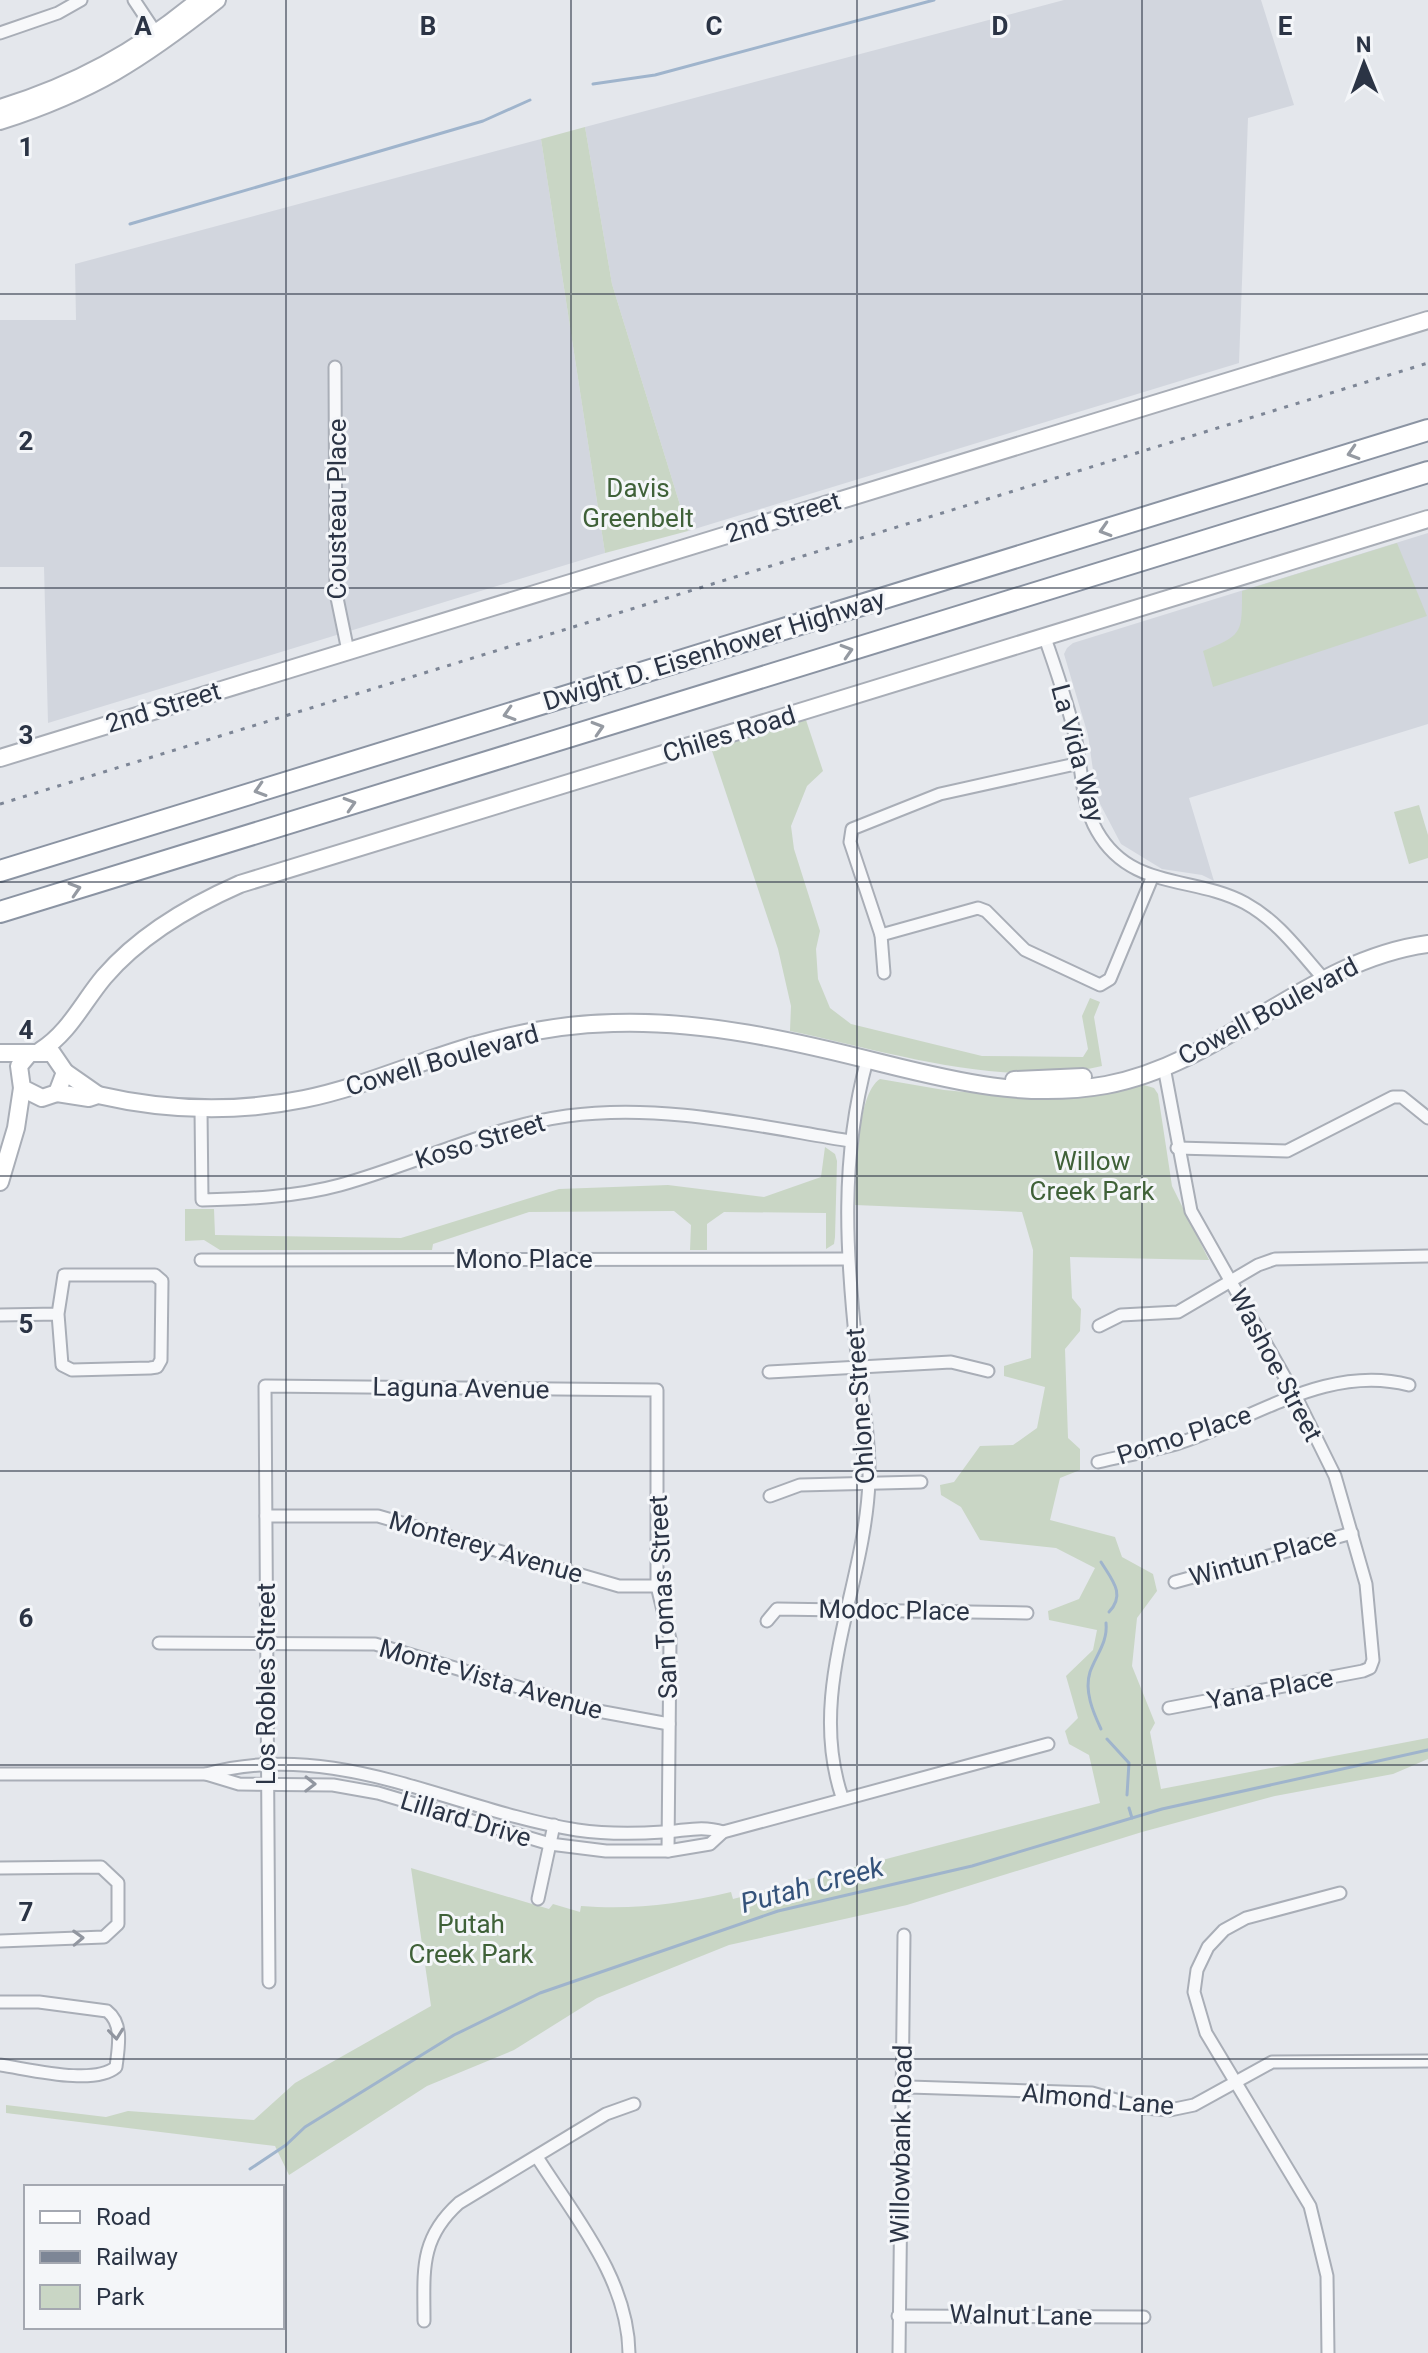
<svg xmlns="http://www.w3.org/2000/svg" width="1428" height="2353" viewBox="0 0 1428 2353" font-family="Roboto,sans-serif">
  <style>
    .built { fill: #d2d6de }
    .green { fill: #c9d6c5 }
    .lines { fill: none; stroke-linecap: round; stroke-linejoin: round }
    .stream { stroke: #9fb4cc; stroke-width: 3 }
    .street-casing { stroke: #a9aeb7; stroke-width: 15 }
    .secondary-casing { stroke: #a9aeb7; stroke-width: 20 }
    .highway-casing { stroke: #8b94a3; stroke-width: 24 }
    .street { stroke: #f7f8fa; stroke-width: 11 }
    .secondary { stroke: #fff; stroke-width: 16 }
    .highway { stroke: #fff; stroke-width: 20 }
    .rail { stroke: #7d8696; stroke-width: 3; stroke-dasharray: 4 8; stroke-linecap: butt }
    .oneway { stroke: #959aa2 }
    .oneway2 { stroke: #9196a0 }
    .grid { fill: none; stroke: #2b3445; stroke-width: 2; stroke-opacity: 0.55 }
    .labels { text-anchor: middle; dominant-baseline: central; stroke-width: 6; stroke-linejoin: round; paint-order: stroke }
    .park-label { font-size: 26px; fill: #3f6138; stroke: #f4f6f9 }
    .street-label { font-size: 26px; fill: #2b3445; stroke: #f4f6f9 }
    .water-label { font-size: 28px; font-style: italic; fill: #34527a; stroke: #f4f6f9 }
    .grid-label { font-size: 26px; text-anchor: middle; font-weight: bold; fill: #2b3445; stroke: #f4f6f9; stroke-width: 6; stroke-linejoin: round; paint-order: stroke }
  </style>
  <rect width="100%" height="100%" fill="#e4e7ec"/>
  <g class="built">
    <polygon points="1064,0 1261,0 1294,105 1248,118 1239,363 688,531 612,284 585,127"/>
    <polygon points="541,139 605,553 48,723 44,567 0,567 0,320 76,320 75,264"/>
    <polygon points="1428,533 1428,724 1189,798 1214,881 1202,875 1162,869 1121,844 1097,798 1088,735 1064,654 1067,648 1073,643"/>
  </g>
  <g class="green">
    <polygon points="585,127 612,284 688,531 605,553 541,139"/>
    <path d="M1397 543 1427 616 1213 687 1203 651C1243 635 1242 633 1242 591Z"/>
    <path d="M806 720 823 771 807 786 791 826 794 849 820 931 816 949 818 979 830 1008 851 1024 982 1056 1083 1057 1088 1049 1082 1016 1090 998 1100 1002 1094 1017 1102 1066C1005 1090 886 1051 790 1031L791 1006 778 949 711 748Z"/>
    <polygon points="1419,805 1428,835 1428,858 1409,864 1394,812"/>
    <path d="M880 1079 944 1090 1018 1097H1055L1144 1085 1154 1088 1158 1094 1172 1186 1209 1260 1070 1257 1072 1298 1081 1309 1080 1331 1065 1349 1068 1438 1080 1449V1470L1060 1478 1050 1520 1115 1537 1122 1557 1153 1574 1157 1591 1137 1618 1132 1666 1155 1723 1150 1732 1161 1789 1428 1738V1759L1393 1774 1275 1796 1142 1832 907 1905 729 1945 597 1998 514 2050 427 2086 289 2175 275 2146 6 2113V2105L106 2117 128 2111 254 2120 295 2083 431 2006 411 1868 549 1909 553 1904 580 1912 581 1906C634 1910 679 1904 731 1892L733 1899 1100 1803 1089 1755 1069 1744 1065 1731 1078 1718 1066 1676 1093 1650 1097 1630 1049 1620 1048 1611 1079 1599 1095 1568 1056 1548 980 1540 961 1507 941 1495 940 1485 954 1482 980 1446 1013 1445 1037 1428 1045 1387 1004 1376V1366L1031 1358 1033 1250 1022 1212 855 1205C856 1177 856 1094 880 1079Z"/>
    <polygon points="825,1147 835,1154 837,1161 835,1237 834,1244 826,1249 826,1213 724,1212 707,1224 707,1250 690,1250 691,1225 674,1211 529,1212 433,1244 432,1250 220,1250 204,1240 185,1241 185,1209 214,1209 215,1235 401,1238 559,1189 668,1185 764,1197 821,1177"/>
  </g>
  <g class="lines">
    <g class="stream">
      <polyline points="593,84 655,75 934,0"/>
      <polyline points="130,224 483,121 530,100"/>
      <path d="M1101 1562C1112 1580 1126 1594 1109 1612"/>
      <path d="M1101 1729C1093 1712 1084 1691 1090 1672 1096 1655 1108 1642 1106 1623"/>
      <polyline points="1107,1739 1129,1763 1127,1795"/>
      <polyline points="1129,1808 1132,1818"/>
      <polyline points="250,2169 286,2145 305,2127 454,2035 540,1993 778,1911 972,1866 1162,1809 1428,1750"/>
    </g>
    <g class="street-casing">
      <g id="street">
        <polyline points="134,0 158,36"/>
        <polyline points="0,33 58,13 81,0"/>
        <polyline points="335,367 336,593 348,651"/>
        <path d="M1045 638C1056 670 1068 703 1075 736 1082 766 1081 804 1097 831 1131 891 1193 875 1245 903 1278 921 1299 951 1323 978"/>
        <polyline points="881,935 978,908 986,911 1025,950 1100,985 1110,979 1152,878"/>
        <polyline points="884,973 881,935 850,842 852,829 940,794 1080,763"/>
        <polyline points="1164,1067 1191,1211 1296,1397 1335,1476 1366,1584 1373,1660 1370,1668 1363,1671 1169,1708"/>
        <path d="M201 1110 202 1200C247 1199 296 1197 340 1185 416 1164 489 1127 567 1116 661 1103 757 1126 850 1141"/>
        <polyline points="1177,1148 1287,1151 1393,1097 1402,1097 1428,1118"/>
        <polyline points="201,1260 847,1259"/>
        <polyline points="0,1315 58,1314 62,1365 72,1370 150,1368 157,1367 161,1360 162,1281 155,1275 64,1275 58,1314"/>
        <polyline points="1099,1326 1121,1315 1178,1312 1258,1265 1275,1259 1428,1256"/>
        <polyline points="769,1372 951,1362 988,1371"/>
        <path d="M1098 1462C1124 1456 1150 1451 1176 1444 1252 1421 1326 1363 1409 1385"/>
        <polyline points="770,1496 800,1485 921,1482"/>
        <polyline points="266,1516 378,1516 619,1586 657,1586"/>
        <polyline points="1175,1582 1352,1533"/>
        <polyline points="767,1621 777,1609 1027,1613"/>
        <polyline points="159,1643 375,1644 598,1711 669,1724"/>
        <polyline points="0,1774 206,1774 239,1784 333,1785 378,1793 550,1844 606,1851 668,1851 710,1844 723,1832 1048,1744"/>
        <path d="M206 1774C336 1738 452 1810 577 1830 605 1834 634 1834 663 1832 685 1831 701 1825 723 1832"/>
        <path d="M842 1797C806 1690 865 1588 869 1481 870 1439 862 1396 857 1354 846 1254 840 1159 867 1060"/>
        <polyline points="0,1868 101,1867 118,1883 118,1924 104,1937 0,1941"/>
        <polyline points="538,1899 554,1825"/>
        <polyline points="269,1982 265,1386 657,1390 657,1586 670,1639 668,1851"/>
        <path d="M0 2002H39L107 2011C124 2024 118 2049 116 2067 94 2086 29 2069 0 2065"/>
        <polyline points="902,2091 909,2087 1092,2093 1144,2108 1170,2110 1194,2105 1272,2062 1428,2061"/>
        <path d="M537 2157C575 2217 628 2279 629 2353"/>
        <polyline points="898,2316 1144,2317"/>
        <path d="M424 2321C424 2271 419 2239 459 2203L606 2114 634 2104"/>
        <polyline points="899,2353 904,1935"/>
        <polyline points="1328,2353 1327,2276 1310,2206 1206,2033 1194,1992 1197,1970 1208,1947 1224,1930 1246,1918 1340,1893"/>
      </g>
    </g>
    <g class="secondary-casing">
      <g id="secondary">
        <path d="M0 108C75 85 138 51 199 0"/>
        <path d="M0 121C93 91 141 60 217 0"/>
        <polyline points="0,758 1428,320"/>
        <path d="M40 1051C69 1033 83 1002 104 977 140 935 190 906 240 884L1428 519"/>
        <polyline points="0,1053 52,1053 65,1072 57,1093 42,1098 22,1088 19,1066 29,1054"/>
        <polyline points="65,1072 98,1095"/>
        <polyline points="1014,1080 1083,1077"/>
        <path d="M57 1093 89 1098 98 1095C167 1111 235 1113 304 1099 363 1087 419 1061 476 1045 521 1032 567 1024 613 1023 702 1020 795 1041 881 1063 957 1082 1027 1099 1106 1085 1224 1063 1308 960 1428 944"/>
        <polyline points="0,1182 16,1128 22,1088"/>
      </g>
    </g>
    <g class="highway-casing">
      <g id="highway">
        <polyline points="0,871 1428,430"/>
        <polyline points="0,912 1428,472"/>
      </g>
    </g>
    <use href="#street" class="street"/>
    <use href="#secondary" class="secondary"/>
    <use href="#highway" class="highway"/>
    <polyline class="rail" points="0,804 1428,363"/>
  </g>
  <defs><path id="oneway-chevron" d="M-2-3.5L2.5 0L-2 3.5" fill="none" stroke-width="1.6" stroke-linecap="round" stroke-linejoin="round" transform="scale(2)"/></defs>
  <g class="oneway">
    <use href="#oneway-chevron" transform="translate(1353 453) rotate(163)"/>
    <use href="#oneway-chevron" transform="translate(1105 530) rotate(163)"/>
    <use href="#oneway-chevron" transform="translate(847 651) rotate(-17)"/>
    <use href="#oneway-chevron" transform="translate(509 714) rotate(163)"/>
    <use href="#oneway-chevron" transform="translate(598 728) rotate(-17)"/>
    <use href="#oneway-chevron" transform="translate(260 790) rotate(163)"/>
    <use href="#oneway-chevron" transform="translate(350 804) rotate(-17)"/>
    <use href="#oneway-chevron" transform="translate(75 889) rotate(-17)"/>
  </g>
  <g class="oneway2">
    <use href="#oneway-chevron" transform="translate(310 1784) rotate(1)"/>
    <use href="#oneway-chevron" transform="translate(78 1938) rotate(-2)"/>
    <use href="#oneway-chevron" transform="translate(116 2034) rotate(84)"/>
  </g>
  <path class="grid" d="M286 0V2353M571 0V2353M857 0V2353M1142 0V2353M0 294H1428M0 588H1428M0 882H1428M0 1176H1428M0 1471H1428M0 1765H1428M0 2059H1428"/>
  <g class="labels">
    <g class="park-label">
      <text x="638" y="488">Davis<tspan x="638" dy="30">Greenbelt</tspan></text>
      <text x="1092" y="1161">Willow<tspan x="1092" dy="30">Creek Park</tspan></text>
      <text x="471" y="1924">Putah<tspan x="471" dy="30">Creek Park</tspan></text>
    </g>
    <g class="street-label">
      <text transform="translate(337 509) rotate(-90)">Cousteau Place</text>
      <text transform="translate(783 517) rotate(-17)">2nd Street</text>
      <text transform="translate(714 650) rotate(-17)">Dwight D. Eisenhower Highway</text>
      <text transform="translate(163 707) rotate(-17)">2nd Street</text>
      <text transform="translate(729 734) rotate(-17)">Chiles Road</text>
      <text transform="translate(1078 753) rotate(75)">La Vida Way</text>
      <text transform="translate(1268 1011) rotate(-28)">Cowell Boulevard</text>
      <text transform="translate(442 1060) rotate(-16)">Cowell Boulevard</text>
      <text transform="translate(480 1141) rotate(-17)">Koso Street</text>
      <text x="524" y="1259">Mono Place</text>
      <text transform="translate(1276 1365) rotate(62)">Washoe Street</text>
      <text transform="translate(461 1388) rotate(1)">Laguna Avenue</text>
      <text transform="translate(860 1406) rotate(-94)">Ohlone Street</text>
      <text transform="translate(1184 1435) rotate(-18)">Pomo Place</text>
      <text transform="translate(486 1547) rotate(16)">Monterey Avenue</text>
      <text transform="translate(1263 1557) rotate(-16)">Wintun Place</text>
      <text transform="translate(663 1597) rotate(-93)">San Tomas Street</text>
      <text transform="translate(894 1610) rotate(1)">Modoc Place</text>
      <text transform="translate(491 1679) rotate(16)">Monte Vista Avenue</text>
      <text transform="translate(266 1684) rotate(-90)">Los Robles Street</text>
      <text transform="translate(1270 1689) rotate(-11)">Yana Place</text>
      <text transform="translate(466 1819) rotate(17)">Lillard Drive</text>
      <text transform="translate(1098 2099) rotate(5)">Almond Lane</text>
      <text transform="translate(901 2144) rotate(-89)">Willowbank Road</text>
      <text transform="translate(1021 2315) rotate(1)">Walnut Lane</text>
    </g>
    <g class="water-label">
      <text transform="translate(812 1885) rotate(-15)">Putah Creek</text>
    </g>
  </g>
  <g class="grid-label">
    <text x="143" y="35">A</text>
    <text x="428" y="35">B</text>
    <text x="714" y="35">C</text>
    <text x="1000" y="35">D</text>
    <text x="1285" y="35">E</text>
    <text x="26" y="156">1</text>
    <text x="26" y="450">2</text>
    <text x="26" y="744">3</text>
    <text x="26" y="1039">4</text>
    <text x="26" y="1333">5</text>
    <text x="26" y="1627">6</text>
    <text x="26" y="1921">7</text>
  </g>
  <rect x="24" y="2185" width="260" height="144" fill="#f4f6f9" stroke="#a4a8b1" stroke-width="2"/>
  <rect x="40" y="2211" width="40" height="12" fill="#ffffff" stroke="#a4a8b1" stroke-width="2"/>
  <text x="96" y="2225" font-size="24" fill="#2b3445">Road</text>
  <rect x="40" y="2251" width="40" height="12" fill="#7d8696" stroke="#a4a8b1" stroke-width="2"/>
  <text x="96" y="2265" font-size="24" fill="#2b3445">Railway</text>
  <rect x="40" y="2285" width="40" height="24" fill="#c9d6c5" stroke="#a4a8b1" stroke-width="2"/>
  <text x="96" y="2305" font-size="24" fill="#2b3445">Park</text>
  <g transform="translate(1364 64) rotate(359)" stroke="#f4f6f9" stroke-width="6" paint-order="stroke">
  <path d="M0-6L14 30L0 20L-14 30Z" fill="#2b3445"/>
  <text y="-12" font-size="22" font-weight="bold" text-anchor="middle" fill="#2b3445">N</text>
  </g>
</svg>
